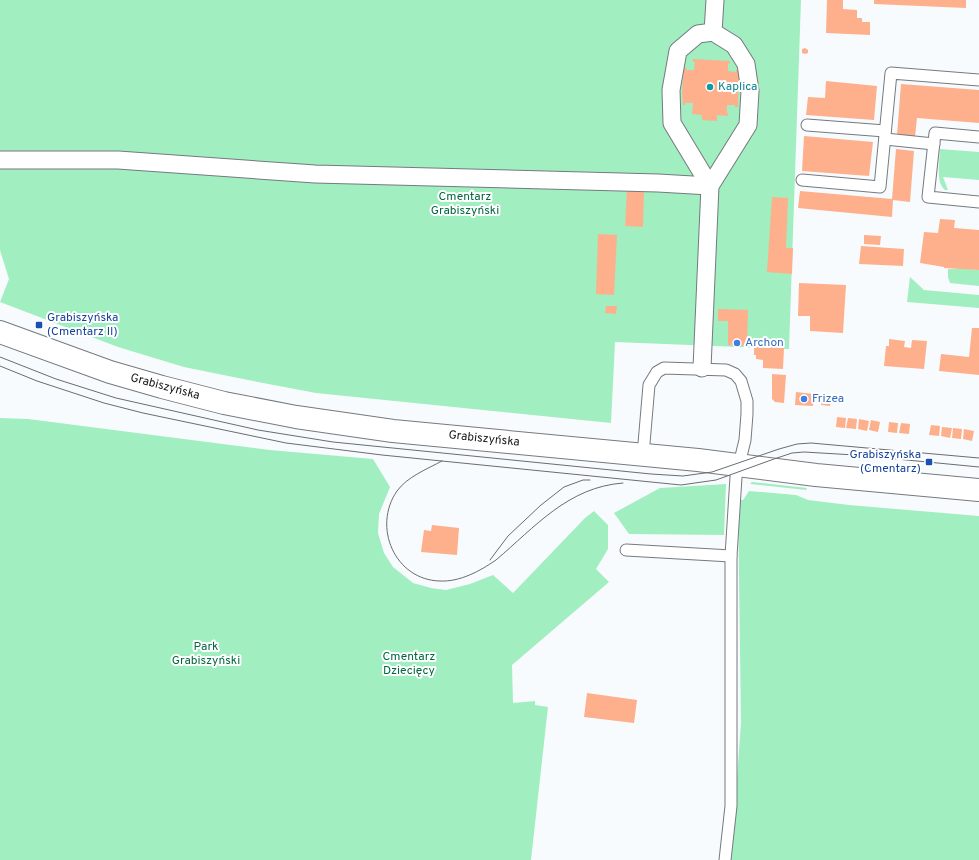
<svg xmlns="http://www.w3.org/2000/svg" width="979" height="860" viewBox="0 0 979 860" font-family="Overpass,sans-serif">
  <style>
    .green { fill: #a1eec0 }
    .building { fill: #fdb08b }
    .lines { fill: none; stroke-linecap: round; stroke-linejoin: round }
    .service-casing { stroke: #757a7f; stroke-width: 13 }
    .pedestrian-casing { stroke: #757a7f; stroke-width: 19 }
    .secondary-casing { stroke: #757a7f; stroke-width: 24 }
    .service { stroke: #fff; stroke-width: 11 }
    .pedestrian { stroke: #fff; stroke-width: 17 }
    .secondary { stroke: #fff; stroke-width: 22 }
    .tram { stroke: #6a6c6e; stroke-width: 1 }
    .culture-dot { fill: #0f9aa8; stroke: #fff; stroke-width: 1.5 }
    .transit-dot { fill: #1a4fb4; stroke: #fff; stroke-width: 1.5 }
    .shop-dot { fill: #3f7fe0; stroke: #fff; stroke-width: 1.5 }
    .labels { text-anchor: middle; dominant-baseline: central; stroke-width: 4; stroke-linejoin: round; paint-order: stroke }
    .culture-label { font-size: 12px; fill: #0d838f; stroke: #fff; text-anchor: start }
    .park-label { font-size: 12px; fill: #01683e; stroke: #fff }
    .transit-label { font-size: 12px; fill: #164399; stroke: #fff; text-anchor: start }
    .shop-label { font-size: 12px; fill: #366cbe; stroke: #fff; text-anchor: start }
    .street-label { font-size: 12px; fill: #141517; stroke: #fff }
  </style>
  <rect width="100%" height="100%" fill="#f8fbfe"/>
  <g class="green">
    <polygon points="0,0 801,0 789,349 615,342 611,423 316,393 248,380 184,367 118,347 0,302 9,279 0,250"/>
    <path d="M940 149 979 152V180L943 177 948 190H945C935 181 940 161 940 149Z"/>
    <polygon points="957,268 979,270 979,286 950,283 948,277 948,269 957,269"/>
    <polygon points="910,277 924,290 979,295 979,308 907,302"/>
    <polygon points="0,418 28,419 270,450 373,459 390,487 379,514 378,533 384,553 393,567 413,583 431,588 446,590 470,584 493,575 513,593 585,518 594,511 608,525 608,549 596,569 609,582 512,665 513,703 535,701 535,705 548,707 531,860 0,860"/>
    <polygon points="752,482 807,488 806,490 750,484"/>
    <polygon points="726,484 724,535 629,534 614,513 660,488"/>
    <polygon points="749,491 796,495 808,500 849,505 979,516 979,860 731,860 741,723 738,500 743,500"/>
  </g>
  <g class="building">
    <polygon points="827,0 843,0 843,9 857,10 857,18 862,18 862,22 870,22 870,35 826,33"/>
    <polygon points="874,0 966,0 966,8 874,4"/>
    <polygon points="805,48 808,50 808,53 805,54 802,53 802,49"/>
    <polygon points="693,59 730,61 730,64 728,63 728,71 736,72 736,70 739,70 738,107 735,107 735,105 727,105 727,113 728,113 728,116 717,115 717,121 702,120 702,115 692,114 693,103 685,103 685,105 683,105 682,91 684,68 687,68 686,70 694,70 695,62 693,62"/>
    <polygon points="826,81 877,86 874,120 806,115 808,97 825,98"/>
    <polygon points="901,84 979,90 979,123 917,118 915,137 897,135"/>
    <polygon points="804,136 873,142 869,176 802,171"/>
    <polygon points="896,149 914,151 910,202 893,200 892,217 798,208 800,191 892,199"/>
    <polygon points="627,188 644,188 643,227 625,226"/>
    <polygon points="772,197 788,198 786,248 793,248 792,274 767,272"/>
    <polygon points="940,219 955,220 954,228 979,230 979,270 944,268 944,267 920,263 924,232 938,233"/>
    <polygon points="598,234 617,235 614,295 596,294"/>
    <polygon points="864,235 881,236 880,245 864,244"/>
    <polygon points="861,246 904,249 903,266 859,264"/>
    <polygon points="799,283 846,285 843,333 810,331 810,316 798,316"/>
    <polygon points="606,306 617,306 616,314 605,313"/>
    <polygon points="718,309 748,310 747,346 728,345 728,321 718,321"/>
    <polygon points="972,328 979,328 979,375 939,371 941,354 969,357"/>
    <polygon points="889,339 905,341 904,347 911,348 912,340 927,341 924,369 884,366 886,346 889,346"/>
    <polygon points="754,347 784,348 783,369 763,368 763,360 756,359 756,355 754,355"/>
    <polygon points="772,374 786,375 784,403 775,402 772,399"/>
    <polygon points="796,392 814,394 813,406 795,405"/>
    <polygon points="822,395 831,395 830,406 821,405"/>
    <polygon points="837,417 846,418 845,428 836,427"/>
    <polygon points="848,418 857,419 856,429 846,428"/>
    <polygon points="859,419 869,421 867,431 858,429"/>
    <polygon points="871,420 880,422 878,432 869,430"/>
    <polygon points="889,422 898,423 897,433 888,432"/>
    <polygon points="901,423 910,424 909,434 899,433"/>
    <polygon points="931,425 940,426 939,436 929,435"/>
    <polygon points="942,427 952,428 950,438 941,436"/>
    <polygon points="953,428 962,429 961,439 952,438"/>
    <polygon points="964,429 974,431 972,441 963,439"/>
    <polygon points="432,525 459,528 457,555 421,552 424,530 431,531"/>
    <polygon points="587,693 637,700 634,723 584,717"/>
  </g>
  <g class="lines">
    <g class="service-casing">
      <g id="service">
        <polyline points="807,125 885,131"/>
        <polyline points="979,137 935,133 928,197 979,202"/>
        <polyline points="885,139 934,144"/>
        <polyline points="802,180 880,187 891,73 979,80"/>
        <polyline points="643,455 649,385 657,372 664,368 726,370 735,374 741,381 747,401 747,414 745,440 736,477 731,556 731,806 725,860"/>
        <polyline points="626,550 731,556"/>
      </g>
    </g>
    <g class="pedestrian-casing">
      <g id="pedestrian">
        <polyline points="713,32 715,0"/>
        <polyline points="0,160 118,160 315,174 658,183 710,186"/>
        <polyline points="702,368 710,186 748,125 750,91 746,64 734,45 713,32 698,34 678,51 671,90 672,123 710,186"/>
      </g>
    </g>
    <g class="secondary-casing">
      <polyline id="secondary" points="0,332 110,372 162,387 224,403 296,417 393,431 698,460 816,475 979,490"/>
    </g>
    <use href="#service" class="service"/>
    <use href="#pedestrian" class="pedestrian"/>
    <use href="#secondary" class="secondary"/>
    <g class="tram">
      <polyline points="0,357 56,379 116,398 258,430 333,442 651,474 683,476 712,472 779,449 797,444 811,443 979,458"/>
      <polyline points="0,366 37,381 104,403 143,413 286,443 382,455 681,485 716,480 774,459 792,453 804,452 855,455 979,467"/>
      <path d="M442 461C427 469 407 477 397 491 372 527 395 580 440 581 460 582 480 571 496 560 535 527 568 487 623 483"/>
      <polyline points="490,560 508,536 541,505 564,487 583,480 590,480"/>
    </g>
  </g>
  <circle class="culture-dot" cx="710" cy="87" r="4"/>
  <g class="transit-dot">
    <rect x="35" y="321" width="8" height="8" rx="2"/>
    <rect x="925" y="458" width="8" height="8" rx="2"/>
  </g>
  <g class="shop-dot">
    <circle cx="737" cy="343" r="4"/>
    <circle cx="804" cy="399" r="4"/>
  </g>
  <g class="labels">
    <g class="culture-label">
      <text x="718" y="87">Kaplica</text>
    </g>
    <g class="park-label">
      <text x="465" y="197">Cmentarz<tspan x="465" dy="14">Grabiszyński</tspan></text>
      <text x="206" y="647">Park<tspan x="206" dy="14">Grabiszyński</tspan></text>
      <text x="409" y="657">Cmentarz<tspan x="409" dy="14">Dziecięcy</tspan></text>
    </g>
    <g class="transit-label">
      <text x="47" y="318">Grabiszyńska<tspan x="47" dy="14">(Cmentarz II)</tspan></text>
      <text x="921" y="455" text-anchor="end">Grabiszyńska<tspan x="921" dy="14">(Cmentarz)</tspan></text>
    </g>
    <g class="shop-label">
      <text x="745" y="343">Archon</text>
      <text x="812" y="399">Frizea</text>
    </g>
    <g class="street-label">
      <text transform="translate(165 387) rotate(15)">Grabiszyńska</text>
      <text transform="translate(484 439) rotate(6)">Grabiszyńska</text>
    </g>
  </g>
</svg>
